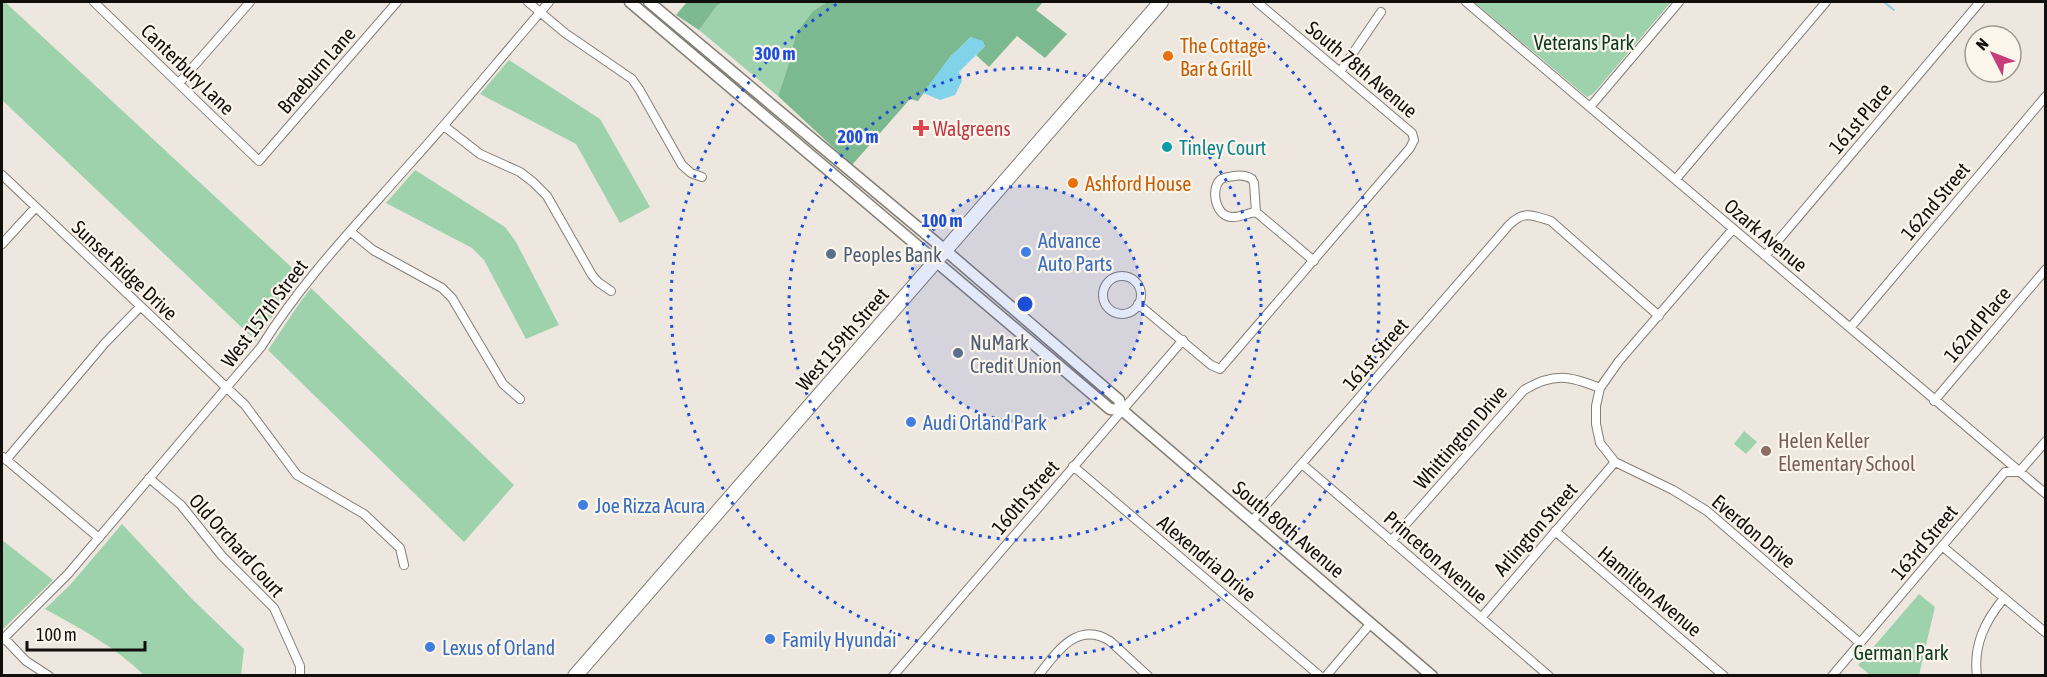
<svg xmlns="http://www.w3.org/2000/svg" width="2047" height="677" viewBox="0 0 2047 677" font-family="'Asap Condensed',sans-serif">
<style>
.green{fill:#9ed2ad}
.forest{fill:#7db990}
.water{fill:#80d3e9}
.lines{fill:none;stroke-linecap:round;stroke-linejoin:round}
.stream{stroke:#80d3e9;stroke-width:2}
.minor-casing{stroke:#837e76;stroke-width:10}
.tertiary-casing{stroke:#837e76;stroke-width:13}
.primary-casing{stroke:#837e76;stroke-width:16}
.minor{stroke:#fff;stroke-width:8}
.tertiary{stroke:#fff;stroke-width:10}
.primary{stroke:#fff;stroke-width:14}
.ring{fill:none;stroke:#1d4ed8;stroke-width:3;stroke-dasharray:3 6}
.food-dot{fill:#e8710a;stroke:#fbf5ec;stroke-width:2}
.health-dot{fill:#e0444e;stroke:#fbf5ec;stroke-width:2}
.culture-dot{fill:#0f9aa8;stroke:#fbf5ec;stroke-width:2}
.shop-dot{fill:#3f7fe0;stroke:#fbf5ec;stroke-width:2}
.service-dot{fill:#5c6f8a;stroke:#fbf5ec;stroke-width:2}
.education-dot{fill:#8d6e63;stroke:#fbf5ec;stroke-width:2}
.labels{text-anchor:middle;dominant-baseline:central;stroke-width:4.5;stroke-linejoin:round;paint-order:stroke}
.park-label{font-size:20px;fill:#0a3a1f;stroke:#fbf5ec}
.food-label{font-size:20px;fill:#c56008;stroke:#fbf5ec;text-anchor:start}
.street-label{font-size:20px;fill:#110f0c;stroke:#fbf5ec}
.health-label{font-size:20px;fill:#be3a42;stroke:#fbf5ec;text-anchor:start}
.culture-label{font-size:20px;fill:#0d838f;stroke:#fbf5ec;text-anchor:start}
.shop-label{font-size:20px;fill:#366cbe;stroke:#fbf5ec;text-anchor:start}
.service-label{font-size:20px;fill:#4e5e75;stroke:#fbf5ec;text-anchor:start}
.education-label{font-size:20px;fill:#785e54;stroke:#fbf5ec;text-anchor:start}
.centre{fill:#1d4ed8;stroke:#fbf5ec;stroke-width:3}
.ring-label{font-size:18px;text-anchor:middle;font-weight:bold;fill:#1d4ed8;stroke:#fbf5ec;stroke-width:4.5;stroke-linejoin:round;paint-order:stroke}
</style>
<rect width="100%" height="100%" fill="#eee7df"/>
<path class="green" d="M2,2H5L302,277L289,290L256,341L2,100Z
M722,2H827L813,11L796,33L789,63L778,96L699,30L716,7Z
M1474,2H1671L1593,94L1587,97Z
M509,60L600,119L650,207L620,223L576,144L480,94Z
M415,170L505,227L516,242L559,325L526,339L484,260L472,248L386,203Z
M311,288L514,485L464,542L268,350L301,301Z
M1744,431L1757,442L1746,454L1734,444Z
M122,524L192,599L244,649L241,675H144C115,647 80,628 45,609L70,585Z
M2,540L53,580L2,630Z
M1919,594L1935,607L1919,675H1870L1858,665Z"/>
<path class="forest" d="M687,2H722L716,7L699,30L676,15Z
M827,2H1043L1036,10L1067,34L1045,58L1017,36L989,67L976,55L985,46L971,37L950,57L918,101L910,99L852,165L778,96L789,63L796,33L813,11Z"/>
<path class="water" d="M971,37L983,41L985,46L959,72L962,81L955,95L940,100L923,93L950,57Z"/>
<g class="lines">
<path class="stream" d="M1884,2L1894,10"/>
<g class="minor-casing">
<path id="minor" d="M94,2L259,161L397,2
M528,2L565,33L632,79L639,89L682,165L691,173L702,177
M1466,2L2046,494
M1340,72L1381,12
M179,83L250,2
M1590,107L1679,2
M444,126L480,154L520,172L533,182L547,196L592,275L598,282L611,291
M2,175L245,405L297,475L364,514L400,548L404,565
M1676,179L1826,2
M1256,212C1249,213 1240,217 1233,217C1216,218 1210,190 1220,180C1224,177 1229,177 1234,176C1241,175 1246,175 1252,179L1254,183L1256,212L1314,261
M1733,229L1619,361L1600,388L1596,406V424L1600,443L1615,462L1673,490L1707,511L1860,643
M351,232L373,250L442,288L452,298L503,384L520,399
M2,244L35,208
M1765,256L1980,2
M1103 295a19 19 0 1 1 38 0a19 19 0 1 1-38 0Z
M1138,304L1211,365L1220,369L1410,148L1414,140L1412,133L1257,2
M1850,328L2046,96
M1934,401L2046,269
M3,457L99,538
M6,460L105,343L140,307
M1302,464L1549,676
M1073,466L1320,676
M149,478L181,505L222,556L274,608L300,666V676
M1252,521L1509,225C1524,210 1532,215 1551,221L1659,316
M1555,531L1724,676
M1391,541L1524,390C1554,372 1570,376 1600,388
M1942,546L2046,633
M1481,618L1615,462
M4,638L26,661L49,676
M2,640L68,574L261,347C302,281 356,225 407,167C456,113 502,56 549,2
M893,676L1183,340
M1038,676C1056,653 1077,620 1110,641L1148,676
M1326,676L1371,623
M1832,676L2005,472H2019L2046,441
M1977,676C1973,645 1985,621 2004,598"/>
</g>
<g class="tertiary-casing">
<path id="tertiary" d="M630,2L1110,409L1122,410
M649,2L945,250L1119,400L1122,410L1432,676"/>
</g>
<g class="primary-casing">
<path id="primary" d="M575,676L1161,2"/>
</g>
<use href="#minor" class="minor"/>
<use href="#tertiary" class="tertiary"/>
<use href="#primary" class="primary"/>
</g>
<circle cx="1025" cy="304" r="118" fill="#1d4ed8" fill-opacity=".12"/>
<g class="ring">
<circle cx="1025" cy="304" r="118"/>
<circle cx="1025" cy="304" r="236"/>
<path d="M1210 2A354 354 0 1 1 840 2"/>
</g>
<g class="food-dot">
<circle cx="1168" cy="56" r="6"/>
<circle cx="1073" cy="183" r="6"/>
</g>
<path class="health-dot" d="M918 119h6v6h6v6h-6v6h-6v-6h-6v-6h6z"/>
<circle class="culture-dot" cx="1167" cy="147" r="6"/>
<g class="shop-dot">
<circle cx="1026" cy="252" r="6"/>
<circle cx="911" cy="422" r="6"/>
<circle cx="583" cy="505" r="6"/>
<circle cx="770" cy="639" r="6"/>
<circle cx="430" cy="647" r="6"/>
</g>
<g class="service-dot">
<circle cx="831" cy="254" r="6"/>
<circle cx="958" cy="353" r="6"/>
</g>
<circle class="education-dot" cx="1766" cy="451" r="6"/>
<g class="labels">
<g class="park-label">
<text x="1584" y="42">Veterans Park</text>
<text x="1901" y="652">German Park</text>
</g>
<g class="food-label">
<text x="1180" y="45">The Cottage<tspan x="1180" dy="23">Bar &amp; Grill</tspan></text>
<text x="1085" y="183">Ashford House</text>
</g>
<g class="street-label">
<text transform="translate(188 69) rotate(44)">Canterbury Lane</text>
<text transform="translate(1362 69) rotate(40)">South 78th Avenue</text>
<text transform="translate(316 70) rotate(-49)">Braeburn Lane</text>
<text transform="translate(1860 118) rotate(-50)">161st Place</text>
<text transform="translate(1935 201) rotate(-50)">162nd Street</text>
<text transform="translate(1766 235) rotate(40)">Ozark Avenue</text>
<text transform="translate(125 270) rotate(43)">Sunset Ridge Drive</text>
<text transform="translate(264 313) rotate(-53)">West 157th Street</text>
<text transform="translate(1977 324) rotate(-50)">162nd Place</text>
<text transform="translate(842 339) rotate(-49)">West 159th Street</text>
<text transform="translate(1375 354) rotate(-49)">161st Street</text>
<text transform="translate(1460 437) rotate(-49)">Whittington Drive</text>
<text transform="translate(1025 497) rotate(-49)">160th Street</text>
<text transform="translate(1289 529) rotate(40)">South 80th Avenue</text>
<text transform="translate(1535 529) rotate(-49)">Arlington Street</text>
<text transform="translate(1754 531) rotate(40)">Everdon Drive</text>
<text transform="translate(1924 542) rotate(-50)">163rd Street</text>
<text transform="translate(237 545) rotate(48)">Old Orchard Court</text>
<text transform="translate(1436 557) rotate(41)">Princeton Avenue</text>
<text transform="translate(1207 558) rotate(40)">Alexendria Drive</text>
<text transform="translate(1650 591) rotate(40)">Hamilton Avenue</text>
</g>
<g class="health-label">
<text x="933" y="128">Walgreens</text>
</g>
<g class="culture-label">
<text x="1179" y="147">Tinley Court</text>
</g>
<g class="shop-label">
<text x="1038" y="240">Advance<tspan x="1038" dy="23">Auto Parts</tspan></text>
<text x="923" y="422">Audi Orland Park</text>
<text x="595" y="505">Joe Rizza Acura</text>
<text x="782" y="639">Family Hyundai</text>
<text x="442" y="647">Lexus of Orland</text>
</g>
<g class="service-label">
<text x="843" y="254">Peoples Bank</text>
<text x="970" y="342">NuMark<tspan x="970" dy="23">Credit Union</tspan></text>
</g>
<g class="education-label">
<text x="1778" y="440">Helen Keller<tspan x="1778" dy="23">Elementary School</tspan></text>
</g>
</g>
<circle cx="1025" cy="304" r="9" class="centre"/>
<g class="ring-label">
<text x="775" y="60">300 m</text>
<text x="858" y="143">200 m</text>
<text x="942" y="227">100 m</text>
</g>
<rect width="2047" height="677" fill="none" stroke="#110f0c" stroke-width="6"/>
<g transform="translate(1993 54) rotate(312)"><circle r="28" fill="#fbf5ec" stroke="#9d9992" stroke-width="1.5"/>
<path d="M0-4.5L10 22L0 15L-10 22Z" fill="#c53d7b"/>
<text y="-9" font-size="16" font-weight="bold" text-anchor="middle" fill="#110f0c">N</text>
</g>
<path d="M27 641v9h118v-9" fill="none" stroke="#110f0c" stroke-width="3"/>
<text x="36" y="641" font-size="18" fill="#110f0c" stroke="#fbf5ec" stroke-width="4.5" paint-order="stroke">100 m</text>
</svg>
